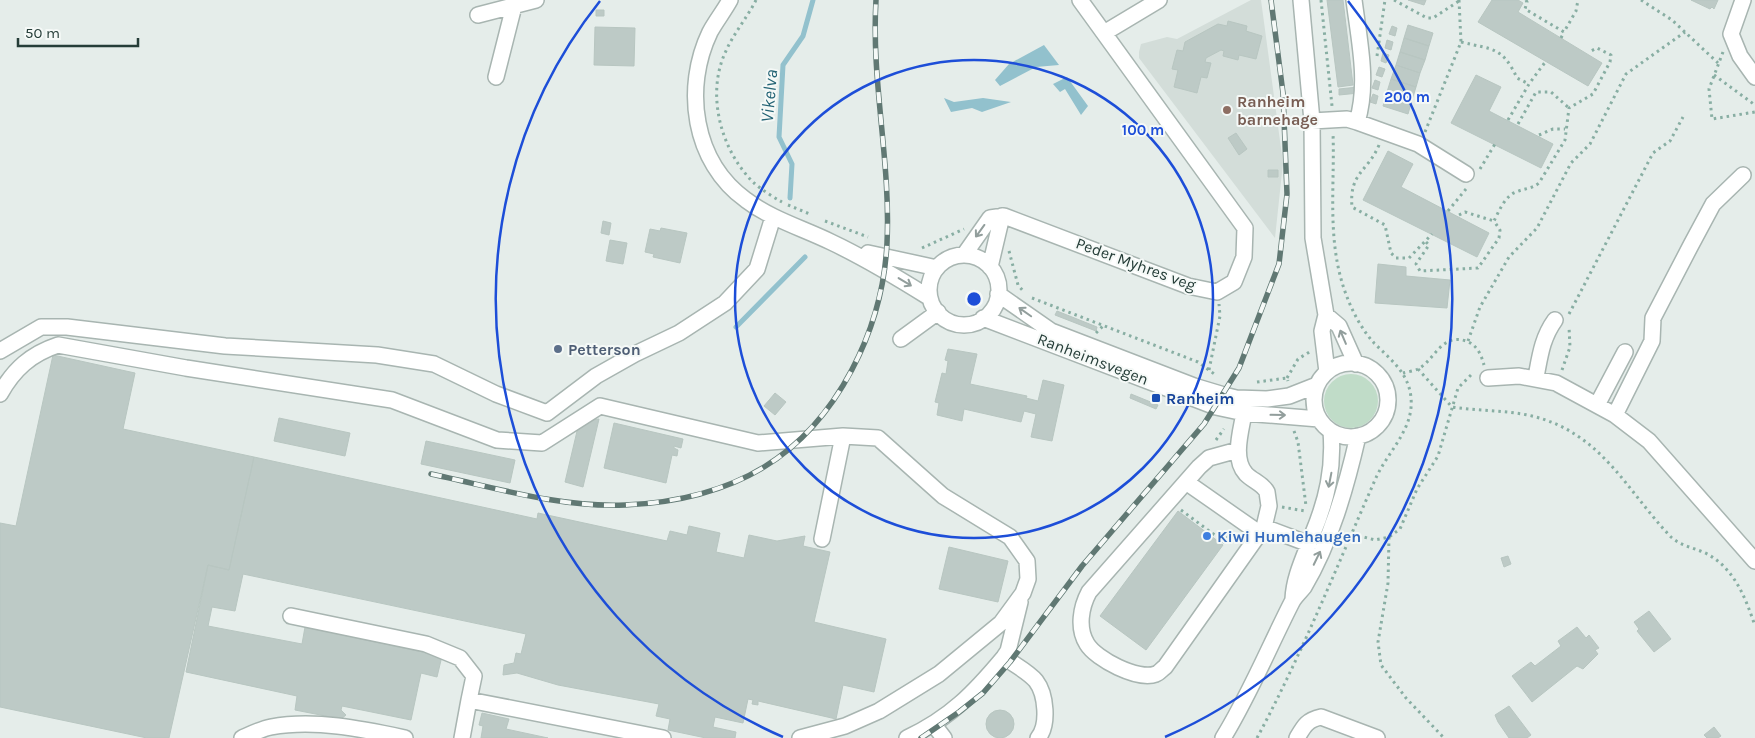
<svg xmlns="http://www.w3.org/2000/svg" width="1755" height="738" viewBox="0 0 1755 738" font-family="Karla,sans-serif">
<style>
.built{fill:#d3ddd9}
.green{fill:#c0dcc8}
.water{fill:#92c1cd}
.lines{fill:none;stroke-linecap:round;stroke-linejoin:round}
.stream{stroke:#92c1cd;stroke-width:5}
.building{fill:#bdcac6;stroke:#b8c6c1}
.minor-casing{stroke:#a8b5b1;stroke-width:18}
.path{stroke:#88aea3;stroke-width:3;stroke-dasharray:2.5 4;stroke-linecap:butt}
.minor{stroke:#fff;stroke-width:15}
.rail-casing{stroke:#607873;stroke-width:5.5}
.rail{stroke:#f5f9f7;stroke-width:4;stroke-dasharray:11;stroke-linecap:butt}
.oneway{stroke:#929e9c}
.ring{fill:none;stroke:#1d4ed8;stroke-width:2.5}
.education-dot{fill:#8d6e63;stroke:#f5f9f7;stroke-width:2}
.service-dot{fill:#5c6f8a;stroke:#f5f9f7;stroke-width:2}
.transit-dot{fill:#1a4fb4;stroke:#f5f9f7;stroke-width:2}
.shop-dot{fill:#3f7fe0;stroke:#f5f9f7;stroke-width:2}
.labels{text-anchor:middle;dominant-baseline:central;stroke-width:4;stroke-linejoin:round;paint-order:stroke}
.education-label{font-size:16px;font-weight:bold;fill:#785e54;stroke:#f5f9f7;text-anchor:start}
.street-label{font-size:16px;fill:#253d38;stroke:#f5f9f7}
.service-label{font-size:16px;font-weight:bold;fill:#4e5e75;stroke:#f5f9f7;text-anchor:start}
.transit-label{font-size:16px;font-weight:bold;fill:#164399;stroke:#f5f9f7;text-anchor:start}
.shop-label{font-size:16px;font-weight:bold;fill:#366cbe;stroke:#f5f9f7;text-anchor:start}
.water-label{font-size:18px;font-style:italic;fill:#246475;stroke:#f5f9f7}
.centre{fill:#1d4ed8;stroke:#f5f9f7;stroke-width:2.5}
.ring-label{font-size:15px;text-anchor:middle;font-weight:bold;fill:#1d4ed8;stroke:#f5f9f7;stroke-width:4;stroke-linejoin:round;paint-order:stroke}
</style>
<rect width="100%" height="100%" fill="#e5edea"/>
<path class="built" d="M1251,0H1261L1283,163L1275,238L1139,58V52L1141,44L1167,37L1177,39Z"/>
<path class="green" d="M1324 401a27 27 0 1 1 54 0a27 27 0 1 1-54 0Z"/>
<path class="water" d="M1044,45L1059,65L1036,67L1000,86L995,80L1009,64Z
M1067,77L1088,106L1081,115L1065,89L1060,92L1053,84Z
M944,98L954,102L983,98L1011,102L982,112L972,108L951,112Z"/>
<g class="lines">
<path class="stream" d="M790,198L792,164L779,137L783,65L803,36L813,0
M736,327L805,257"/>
</g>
<path class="building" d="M1327,0H1343L1353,85L1338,87Z
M1408,0H1426L1424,5Z
M1492,0H1518L1523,3L1518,12L1602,63L1588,86L1478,22Z
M1691,0H1718L1714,9L1712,7L1710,9Z
M596,10H604V16H596Z
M1228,21L1247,26L1246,31L1262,36L1256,59L1239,55L1238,60L1223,56L1224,51L1221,50L1206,58L1205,62L1211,63L1207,78L1201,77L1197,93L1174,87L1178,70L1172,69L1177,50L1183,51L1185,42L1218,24L1227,26Z
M1408,25L1433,33L1429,46L1404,38Z
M1392,26L1397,28L1395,36L1389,34Z
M595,27L635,28L634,66L594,65Z
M1404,38L1429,46L1425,60L1400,52Z
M1387,40L1393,42L1391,50L1385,48Z
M1400,52L1425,60L1420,73L1396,65Z
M1383,53L1389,55L1386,63L1381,61Z
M1396,65L1420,73L1416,87L1391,79Z
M1379,67L1385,69L1382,77L1376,75Z
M1476,75L1501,87L1489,111L1553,144L1541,168L1451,123Z
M1391,79L1416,87L1412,100L1387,92Z
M1375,80L1380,82L1378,90L1372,88Z
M1358,87L1359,93L1339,95V89Z
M1387,92L1412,100L1408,114L1383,106Z
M1373,94L1378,96L1376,104L1370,102Z
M1236,133L1247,149L1239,155L1228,138Z
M1388,151L1413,164L1401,187L1489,233L1477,257L1363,200Z
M1268,170H1278V177H1268Z
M603,221L611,223L609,235L601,233Z
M661,228L687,233L680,263L653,257L654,254L645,252L650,229L660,231Z
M610,240L627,243L623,264L606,261Z
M1378,264L1406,267V276L1450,280L1447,308L1375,303Z
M1057,311L1097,327L1096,331L1055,315Z
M948,349L977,354L970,384L1027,396L1026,398L1038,401L1043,380L1064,385L1052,441L1031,437L1036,414L1024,411L1021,422L964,409L962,421L937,415L939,403L935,402L942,373L946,374L948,361L945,360Z
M53,355L135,373L123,429L254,457L229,570L208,565L169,738H147L0,707V523L16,526Z
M775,393L786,402L775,415L764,406Z
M1131,394L1158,405L1156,409L1130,398Z
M279,418L350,433L345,456L274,441Z
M599,419L583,487L565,482L578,427L582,421Z
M614,423L683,439L681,448L674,446V448L678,450L677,456L672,455L666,483L604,468Z
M426,441L515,460L510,483L421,464Z
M254,457L537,519L538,513L667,541L670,531L687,535L689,526L720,533L716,552L744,558L749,535L777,541L805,536L803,546L830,552L814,622L886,639L874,692L843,685L836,719L758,701V705L752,704L753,700L748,699L743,723L715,717L713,727L736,732L735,738H706L668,730L670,719L656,716L659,704L558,685L517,673L503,675L504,665L514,663L516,653L521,654L526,634L243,574L235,611L212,607L208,626L302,644L305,627L442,656L437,677L421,673L411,720L342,706L341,710L346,715L341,719L295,710L297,696L186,672L208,565L229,570Z
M1178,511L1223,545L1146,650L1100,616Z
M949,547L1008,561L998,602L939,589Z
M1508,556L1511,564L1504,567L1501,558Z
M1649,611L1671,639L1654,652L1637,631L1639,629L1634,622Z
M1577,627L1586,638L1589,635L1599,648L1595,650L1598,654L1583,669L1577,666L1532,702L1512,676L1531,662L1535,666L1561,646L1558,641Z
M1509,706L1531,735L1527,738H1509L1498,722L1495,715Z
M986 724a14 14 0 1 1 28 0a14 14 0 1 1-28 0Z
M482,713L509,719L506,729L548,738H481L483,726L479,725Z
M1714,727L1721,736L1718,738H1707L1704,735Z"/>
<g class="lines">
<g class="minor-casing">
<path id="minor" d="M730,0C724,11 716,21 710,32C683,88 693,162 746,200C771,219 802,228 831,242C865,258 898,278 930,298
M1301,0L1312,121L1313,238L1326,315L1322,331L1327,372
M1354,0C1359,40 1369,83 1357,122
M1743,0L1731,34L1740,56L1755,77
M478,15L536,0
M1104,33L1159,0
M496,77L514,6
M1312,121L1347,119L1357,122L1418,144L1466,174
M868,253L937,268
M964,255L990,218L1004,216L1188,286L1217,292L1234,282L1244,257L1245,228L1080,0
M929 290a35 35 0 1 1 70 0a35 35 0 1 1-70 0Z
M990,267L1002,216
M998,294L1051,331L1194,386L1224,395L1236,398L1267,399L1289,396L1317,385
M1326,315L1339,326L1356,364
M983,318L1216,407L1244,413L1319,419
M901,339L938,312
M0,351L41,327H67L225,346L377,355L434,364L496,394L547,413L596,376L635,354L679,333L725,303L757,269L773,217
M1314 400a37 37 0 1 1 74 0a37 37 0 1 1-74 0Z
M1536,377C1540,356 1542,338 1555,320
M1488,378L1519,376L1556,383L1615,415L1649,441L1755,561
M0,394C14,369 31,354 58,345L186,368L392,400L497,440L542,443L600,406L758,443L843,436L878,438L943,496L1010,537L1027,561L1028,579L1023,593L1001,623L939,674L879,711L845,726L800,738
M1597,405L1625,352
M1615,415L1652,341L1653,318L1691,245L1713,204L1743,175
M1238,450L1209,458L1199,467L1089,592C1081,607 1077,628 1087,644C1096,659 1138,681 1156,674C1159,673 1162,669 1165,667L1264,527L1269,506L1267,492C1263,484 1253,481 1246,474C1232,459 1241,431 1244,413
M1186,482L1259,533
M1264,527L1309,544
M822,539L843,436
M1293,599C1294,576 1305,555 1313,533C1327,499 1334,468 1331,431
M291,616L426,644L460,658L474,676L469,700
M1004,657C1013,664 1029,672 1036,681C1046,694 1049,725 1038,738
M934,725L944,738
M242,738C251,734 261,729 271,727C315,719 362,729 405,738
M462,738L469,700L663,738
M907,738C950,718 974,693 1004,657L1008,651L1020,602
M1223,738C1250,694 1269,647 1292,602C1295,596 1300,592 1304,587C1331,541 1346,488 1358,436
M1297,738C1304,726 1307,720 1321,717L1377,738"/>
</g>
<path class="path" d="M756,0C747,18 733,34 725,53C706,95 721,151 754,183C762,190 773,197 782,202
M1321,0L1332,106
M1394,0L1427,18H1433L1459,1
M1526,0L1527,2L1525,9L1564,32L1576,11L1578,0
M1641,0L1672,20L1718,63
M1561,38L1564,32
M1461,42C1493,50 1502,46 1517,78L1529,84
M1723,52L1709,89L1712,119L1755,112
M1377,56L1385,0
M1714,75L1755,105
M1508,120L1529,84L1546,61
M1518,124L1536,92H1551L1569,108
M1425,132L1461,42L1459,0
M1539,135L1553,129H1565
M1379,145C1368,172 1349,172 1352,207L1385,225L1391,253L1396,258H1409L1432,234
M1480,169L1495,144
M788,205L812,215
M1448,211L1466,189
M1459,215L1465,212L1494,221
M825,221L868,237
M1426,242L1429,245L1416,264L1420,271L1478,268L1499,238L1500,230L1494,221C1499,211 1505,196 1516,192C1525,188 1532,189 1539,183L1565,140L1569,108L1593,94L1610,62L1611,55L1597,48L1591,51
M922,248L964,229
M1009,251L1018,285L1024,292
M1032,298L1198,362L1217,376
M1569,314L1653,153L1670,141L1683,117
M1096,333L1104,325
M1468,341L1480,307L1509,257L1537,228L1571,163L1590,144L1626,74L1685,32
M1418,369L1452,407C1479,411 1506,410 1532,416C1602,433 1626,490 1671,537C1682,547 1697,548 1709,555C1735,570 1746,599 1755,626
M1209,370L1220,316L1219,304
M1562,370L1570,347L1569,327
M1403,373C1407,372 1414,371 1418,369C1435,360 1441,333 1466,341C1477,345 1481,354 1484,365
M1287,378L1298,359L1311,351
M1257,382L1287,378L1288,381
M1294,431L1298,442L1306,506
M1216,440L1224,429
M1282,507L1305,511
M1181,510L1224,542L1232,532
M1352,534L1375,540L1389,537L1400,529L1417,489L1438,456L1458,388L1473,373
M1389,537L1388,583L1378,642L1381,665L1406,698L1444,738
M1257,738C1302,654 1337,566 1375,480C1387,452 1414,430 1411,398C1409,373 1390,359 1374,343C1363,331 1353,313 1347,297C1326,243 1335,189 1333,133"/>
<use href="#minor" class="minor"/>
<g class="rail-casing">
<path id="rail" d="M431,474C493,487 560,508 625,505C672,503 723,492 764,467C838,422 883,328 887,243C891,162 871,82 876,0
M921,738L959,712L983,693L1010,662L1082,566L1204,424L1239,368L1279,264L1287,194L1283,93L1271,0"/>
</g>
<use href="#rail" class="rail"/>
</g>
<defs><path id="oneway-shaft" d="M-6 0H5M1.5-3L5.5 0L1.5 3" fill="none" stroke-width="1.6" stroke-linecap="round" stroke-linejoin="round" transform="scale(1.25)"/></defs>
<g class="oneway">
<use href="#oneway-shaft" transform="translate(980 231) rotate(126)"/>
<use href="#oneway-shaft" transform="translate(905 282) rotate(31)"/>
<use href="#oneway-shaft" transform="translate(1025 312) rotate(-145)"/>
<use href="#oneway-shaft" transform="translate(1343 337) rotate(-113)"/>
<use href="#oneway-shaft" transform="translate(1278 415) rotate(1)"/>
<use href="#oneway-shaft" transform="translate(1330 480) rotate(101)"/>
<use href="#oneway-shaft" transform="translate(1317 558) rotate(-64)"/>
</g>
<g class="ring">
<circle cx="974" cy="299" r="239"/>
<path d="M783 737A478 478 0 0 1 600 1M1348 1A478 478 0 0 1 1165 737"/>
</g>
<circle class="education-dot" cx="1227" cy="110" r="5"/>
<circle class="service-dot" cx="558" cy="349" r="5"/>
<rect class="transit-dot" x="1151" y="393" width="10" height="10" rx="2.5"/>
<circle class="shop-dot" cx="1207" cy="536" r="5"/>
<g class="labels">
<g class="education-label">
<text x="1237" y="101">Ranheim<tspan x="1237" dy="18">barnehage</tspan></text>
</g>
<g class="street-label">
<text transform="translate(1136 264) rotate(20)">Peder Myhres veg</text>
<text transform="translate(1093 359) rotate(21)">Ranheimsvegen</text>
</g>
<g class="service-label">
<text x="568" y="349">Petterson</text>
</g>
<g class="transit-label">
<text x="1166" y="398">Ranheim</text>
</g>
<g class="shop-label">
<text x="1217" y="536">Kiwi Humlehaugen</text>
</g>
<g class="water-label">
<text transform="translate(769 96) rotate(-85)">Vikelva</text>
</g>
</g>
<circle cx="974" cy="299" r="8" class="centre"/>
<g class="ring-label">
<text x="1407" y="102">200 m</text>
<text x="1143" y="135">100 m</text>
</g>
<path d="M18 38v8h120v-8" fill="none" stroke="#253d38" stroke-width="2.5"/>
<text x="25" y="38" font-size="15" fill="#253d38" stroke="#f5f9f7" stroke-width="4" paint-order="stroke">50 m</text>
</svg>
